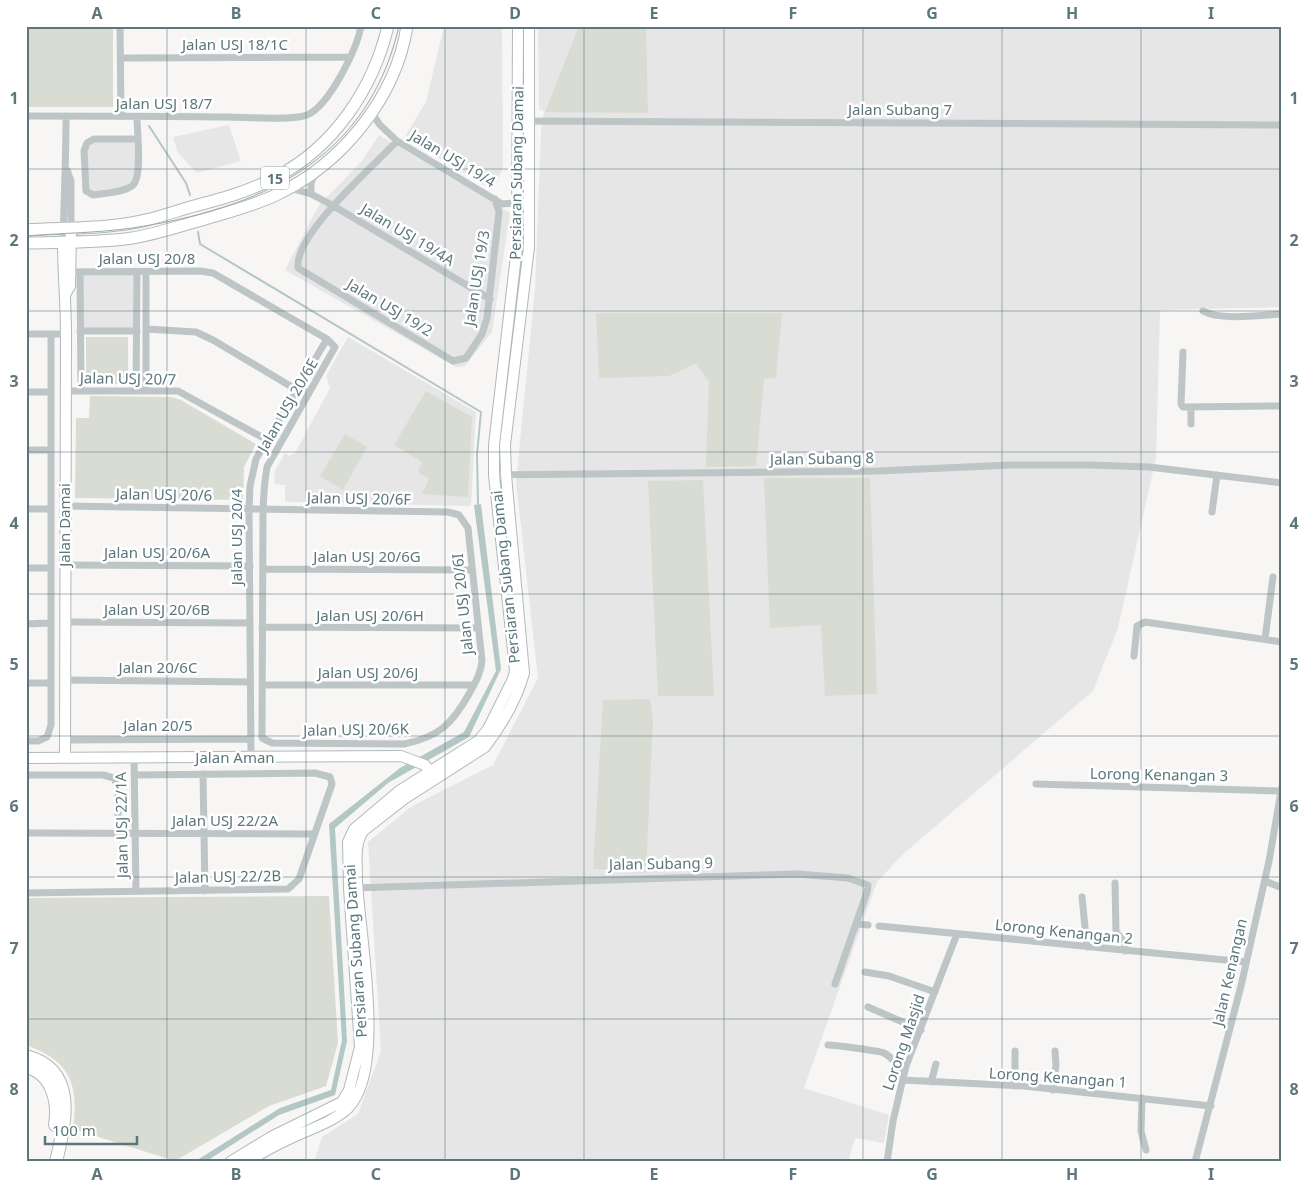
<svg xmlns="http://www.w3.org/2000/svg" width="1308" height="1188" viewBox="0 0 1308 1188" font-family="'Noto Sans',sans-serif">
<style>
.built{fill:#e5e6e5}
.green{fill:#d9dcd2}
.water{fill:#b3c7c6}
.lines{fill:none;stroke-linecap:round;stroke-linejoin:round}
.stream{stroke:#b3c7c6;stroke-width:2}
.secondary-casing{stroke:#afbabb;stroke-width:12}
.primary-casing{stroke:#b0b9bb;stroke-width:13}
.highway-casing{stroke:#b2b9bb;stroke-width:14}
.street{stroke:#bdc5c6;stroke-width:7}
.secondary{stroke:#fff;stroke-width:10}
.primary{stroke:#fff;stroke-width:11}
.highway{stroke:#fff;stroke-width:12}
.tram{stroke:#9ca9ab;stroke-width:1}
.grid{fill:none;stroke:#5c777b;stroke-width:1;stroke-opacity:0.55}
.labels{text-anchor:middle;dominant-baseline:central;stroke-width:5;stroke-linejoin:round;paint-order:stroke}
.shield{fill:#fff;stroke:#8da0a3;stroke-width:1}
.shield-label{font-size:14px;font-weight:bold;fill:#5c777b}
.street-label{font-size:15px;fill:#5c777b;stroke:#fff}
.neatline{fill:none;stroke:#5c777b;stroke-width:2}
.grid-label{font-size:16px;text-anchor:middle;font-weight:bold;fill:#5c777b}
</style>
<rect width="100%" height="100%" fill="#f7f6f4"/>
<path class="built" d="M444,26H502L503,168L496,183L488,187L404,138L426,102Z
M538,26H1282V307L1160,310L1156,458L1118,628L1093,691L902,855L877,882L804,1088L889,1115L884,1143L855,1138L848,1162H314L322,1137L358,1114L381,1051L368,842L412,806L493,765L538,678L516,483L535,289L541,131L544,111L539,109Z
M229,125L241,161L197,173L178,153L173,137Z
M379,135L510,213L492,332L465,366L456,367L285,270L319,205L362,161Z
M93,142H135V176L129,186L94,193L88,190L86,151Z
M80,272H137V331H80Z
M348,337L476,412L471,506L285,502V485L274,484L275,471L285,453L289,456L295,453L330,388L326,376Z"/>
<path class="green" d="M26,26H113V107H26Z
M579,26H646L648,113L545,112Z
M596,313H782L776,378L764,379L756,466L706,467L709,382L696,363L669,376L599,378Z
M86,337H128V384H86Z
M426,391L472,417L468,497L422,494L429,479L418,472L422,462L394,445Z
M90,396L171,397L181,400L256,444L244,467L243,500L75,498L76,418H89Z
M345,434L367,447L343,490L320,476Z
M764,478H870L877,694L825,696L821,625L770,628Z
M703,480L714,696H658L648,481Z
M650,699L653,720L646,873L593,869L603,700Z
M329,896L338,1043L326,1086L269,1106L175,1161L73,1129C79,1085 71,1061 26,1045V898Z"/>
<path class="water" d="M481,504L501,669L469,737L388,783L335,828L347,1041L335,1095L279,1115L205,1162H194L280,1108L331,1090L342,1040L329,824L400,768L464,732L496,671L474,505Z"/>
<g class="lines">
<path class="stream" d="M149,126L186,183L190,195
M198,232L200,244L481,412L477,454L478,504"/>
<g class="secondary-casing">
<path id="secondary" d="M63,242C63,273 66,303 66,334L65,758
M66,293L70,286L71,228
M26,758L401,756L425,765L433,776
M230,1162L271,1137L342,1102L349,1090L360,1047L349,888L348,842L354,829L399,791L478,741L488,729L512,681L515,672L514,659L494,475V445L517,247L518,26
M247,1162C261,1153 276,1145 291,1138C310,1129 333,1122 348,1108C387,1070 359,933 357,880C357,863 354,846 363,831L404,799L485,747C501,726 517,699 524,673L506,475L505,445L529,247V26"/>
</g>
<g class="primary-casing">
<path id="primary" d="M26,230C56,228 87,229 117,225C141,223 164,215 187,208C217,200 249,192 276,177C334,147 373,89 388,26
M26,243C61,242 98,243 132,238C156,234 179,226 202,220C227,212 254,206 278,194C342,163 396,98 407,26"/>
</g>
<g class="highway-casing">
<path id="highway" d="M26,1056C79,1070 65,1123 56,1162
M26,1067C52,1073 59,1102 55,1125"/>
</g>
<path class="street" d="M120,26L121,116
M121,58L350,57
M374,109L375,118L380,125L397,141L502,204L514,203L516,197
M26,116C93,116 160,116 227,117C246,117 291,121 307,115C329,106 357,49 361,26
M137,117C137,131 143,179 132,186C122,193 104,193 93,195L86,191L84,151L87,143L94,139H137
M518,121L1282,125
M397,141C374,166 294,234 298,268L453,361L466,358L482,334L487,318L499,212L495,199
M67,170L71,181V228
M290,188L311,194L332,205L490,299
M311,194V183L315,173
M63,242C64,200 66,159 66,116
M80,272L81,391
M146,272V390
M1203,311C1221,321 1261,315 1282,314
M146,329L196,332L213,340L297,390
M80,331H137
M26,334H66
M1183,352L1181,404L1183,407L1282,406
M136,390L137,272
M65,391H178L267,440
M26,392H51
M1191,424V408
M26,450H51
M494,475L878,471L1010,465H1090L1149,467L1282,483
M64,506L448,512L459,515L468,528L482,661C481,673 475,683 469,694C452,724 439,737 404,744L272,743L262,738V730L263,520C263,502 264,485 267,467L335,347L327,339L213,273L200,271L70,272
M26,509H50
M1212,512L1217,475
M65,565L250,566
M26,568H50
M263,569L472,570
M65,622L250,623
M26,624L50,623
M262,627L478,628
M1265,639L1273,577
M1134,656L1137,626L1145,622L1282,642
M65,680L250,682
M26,683H51
M262,685H474
M65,740L251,739
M26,741H38L47,737L51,725V334
M251,756L249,510L250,486L256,459L327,339
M134,757L136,891
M203,774L205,891
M26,775H103L114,778L118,788V834
M1036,784L1281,791
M26,833L314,834
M1265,881L1282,888
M1115,883L1116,932L1125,942V951
M354,888L797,874L848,878L868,885L867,892L835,984
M26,893L288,889L299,879L332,784L330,777L315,773L134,775
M1082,897L1087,947
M857,924L868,925
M879,926L1246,962
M865,972L889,976L935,992
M868,1007L921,1030
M828,1045C833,1045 881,1051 884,1053C892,1057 897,1066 905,1071
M902,1080L1024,1086L1211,1106
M931,1082L936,1064
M1015,1086V1051
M1053,1090L1056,1065L1055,1051
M1142,1098L1141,1131L1146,1150
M887,1162L893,1121L906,1066L957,934
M1195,1162L1241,986L1269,861L1282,786"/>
<use href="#secondary" class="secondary"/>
<use href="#primary" class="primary"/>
<use href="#highway" class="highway"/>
<path class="tram" d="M26,236C61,233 97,233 132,228C258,209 368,162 399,26"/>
</g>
<path class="grid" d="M167,26V1162M306,26V1162M445,26V1162M584,26V1162M724,26V1162M863,26V1162M1002,26V1162M1141,26V1162M26,169H1282M26,311H1282M26,452H1282M26,594H1282M26,736H1282M26,877H1282M26,1019H1282"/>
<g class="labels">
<rect class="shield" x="261" y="166.5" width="28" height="23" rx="4"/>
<g class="shield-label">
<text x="275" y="178">15</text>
</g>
<g class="street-label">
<text x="235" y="44">Jalan USJ 18/1C</text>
<text x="164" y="103">Jalan USJ 18/7</text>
<text x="900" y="109">Jalan Subang 7</text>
<text transform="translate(453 158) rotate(31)">Jalan USJ 19/4</text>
<text transform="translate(516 173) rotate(-89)">Persiaran Subang Damai</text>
<text transform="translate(408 234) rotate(31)">Jalan USJ 19/4A</text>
<text x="147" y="258">Jalan USJ 20/8</text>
<text transform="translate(476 278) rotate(-81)">Jalan USJ 19/3</text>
<text transform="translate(390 307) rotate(31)">Jalan USJ 19/2</text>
<text transform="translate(128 378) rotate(1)">Jalan USJ 20/7</text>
<text transform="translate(287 405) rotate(-60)">Jalan USJ 20/6E</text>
<text transform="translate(822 458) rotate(-1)">Jalan Subang 8</text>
<text transform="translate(164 494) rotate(1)">Jalan USJ 20/6</text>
<text transform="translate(359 498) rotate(1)">Jalan USJ 20/6F</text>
<text transform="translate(64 525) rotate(-90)">Jalan Damai</text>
<text transform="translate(236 537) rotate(-90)">Jalan USJ 20/4</text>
<text x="157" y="552">Jalan USJ 20/6A</text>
<text x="367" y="556">Jalan USJ 20/6G</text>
<text transform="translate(505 577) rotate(-96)">Persiaran Subang Damai</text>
<text transform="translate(462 604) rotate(-96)">Jalan USJ 20/6I</text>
<text x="157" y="609">Jalan USJ 20/6B</text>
<text x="370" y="615">Jalan USJ 20/6H</text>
<text x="158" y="667">Jalan 20/6C</text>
<text x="368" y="672">Jalan USJ 20/6J</text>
<text x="158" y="725">Jalan 20/5</text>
<text transform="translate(356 729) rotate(-1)">Jalan USJ 20/6K</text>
<text x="235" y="757">Jalan Aman</text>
<text transform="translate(1159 774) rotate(1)">Lorong Kenangan 3</text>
<text x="225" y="820">Jalan USJ 22/2A</text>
<text transform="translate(121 825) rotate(-91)">Jalan USJ 22/1A</text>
<text transform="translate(661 863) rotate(-1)">Jalan Subang 9</text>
<text transform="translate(228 876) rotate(-1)">Jalan USJ 22/2B</text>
<text transform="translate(1064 931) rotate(6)">Lorong Kenangan 2</text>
<text transform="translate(355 951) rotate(-94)">Persiaran Subang Damai</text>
<text transform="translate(1229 972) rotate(-77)">Jalan Kenangan</text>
<text transform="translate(903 1042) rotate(-71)">Lorong Masjid</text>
<text transform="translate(1058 1077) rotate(4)">Lorong Kenangan 1</text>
</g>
</g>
<rect width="1308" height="1188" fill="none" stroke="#ffffff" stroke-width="55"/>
<path d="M45 1136v8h92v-8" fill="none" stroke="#5c777b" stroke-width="2.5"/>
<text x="52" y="1136" font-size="15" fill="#5c777b" stroke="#ffffff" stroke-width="4" paint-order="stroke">100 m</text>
<rect x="28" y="28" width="1252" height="1132" class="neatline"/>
<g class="grid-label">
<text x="97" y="19">A</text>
<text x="236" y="19">B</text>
<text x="376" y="19">C</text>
<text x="515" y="19">D</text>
<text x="654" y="19">E</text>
<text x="793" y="19">F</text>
<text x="932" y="19">G</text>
<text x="1072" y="19">H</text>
<text x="1211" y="19">I</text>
<text x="14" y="104">1</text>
<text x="1294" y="104">1</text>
<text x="14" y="246">2</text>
<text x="1294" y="246">2</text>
<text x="14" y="387">3</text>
<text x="1294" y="387">3</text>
<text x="14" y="529">4</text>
<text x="1294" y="529">4</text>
<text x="14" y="670">5</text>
<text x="1294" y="670">5</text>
<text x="14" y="812">6</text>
<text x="1294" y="812">6</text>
<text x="14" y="954">7</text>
<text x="1294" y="954">7</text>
<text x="14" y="1095">8</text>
<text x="1294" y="1095">8</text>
<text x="97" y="1180">A</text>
<text x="236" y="1180">B</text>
<text x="376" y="1180">C</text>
<text x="515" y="1180">D</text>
<text x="654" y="1180">E</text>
<text x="793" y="1180">F</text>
<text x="932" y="1180">G</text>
<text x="1072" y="1180">H</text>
<text x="1211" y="1180">I</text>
</g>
</svg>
